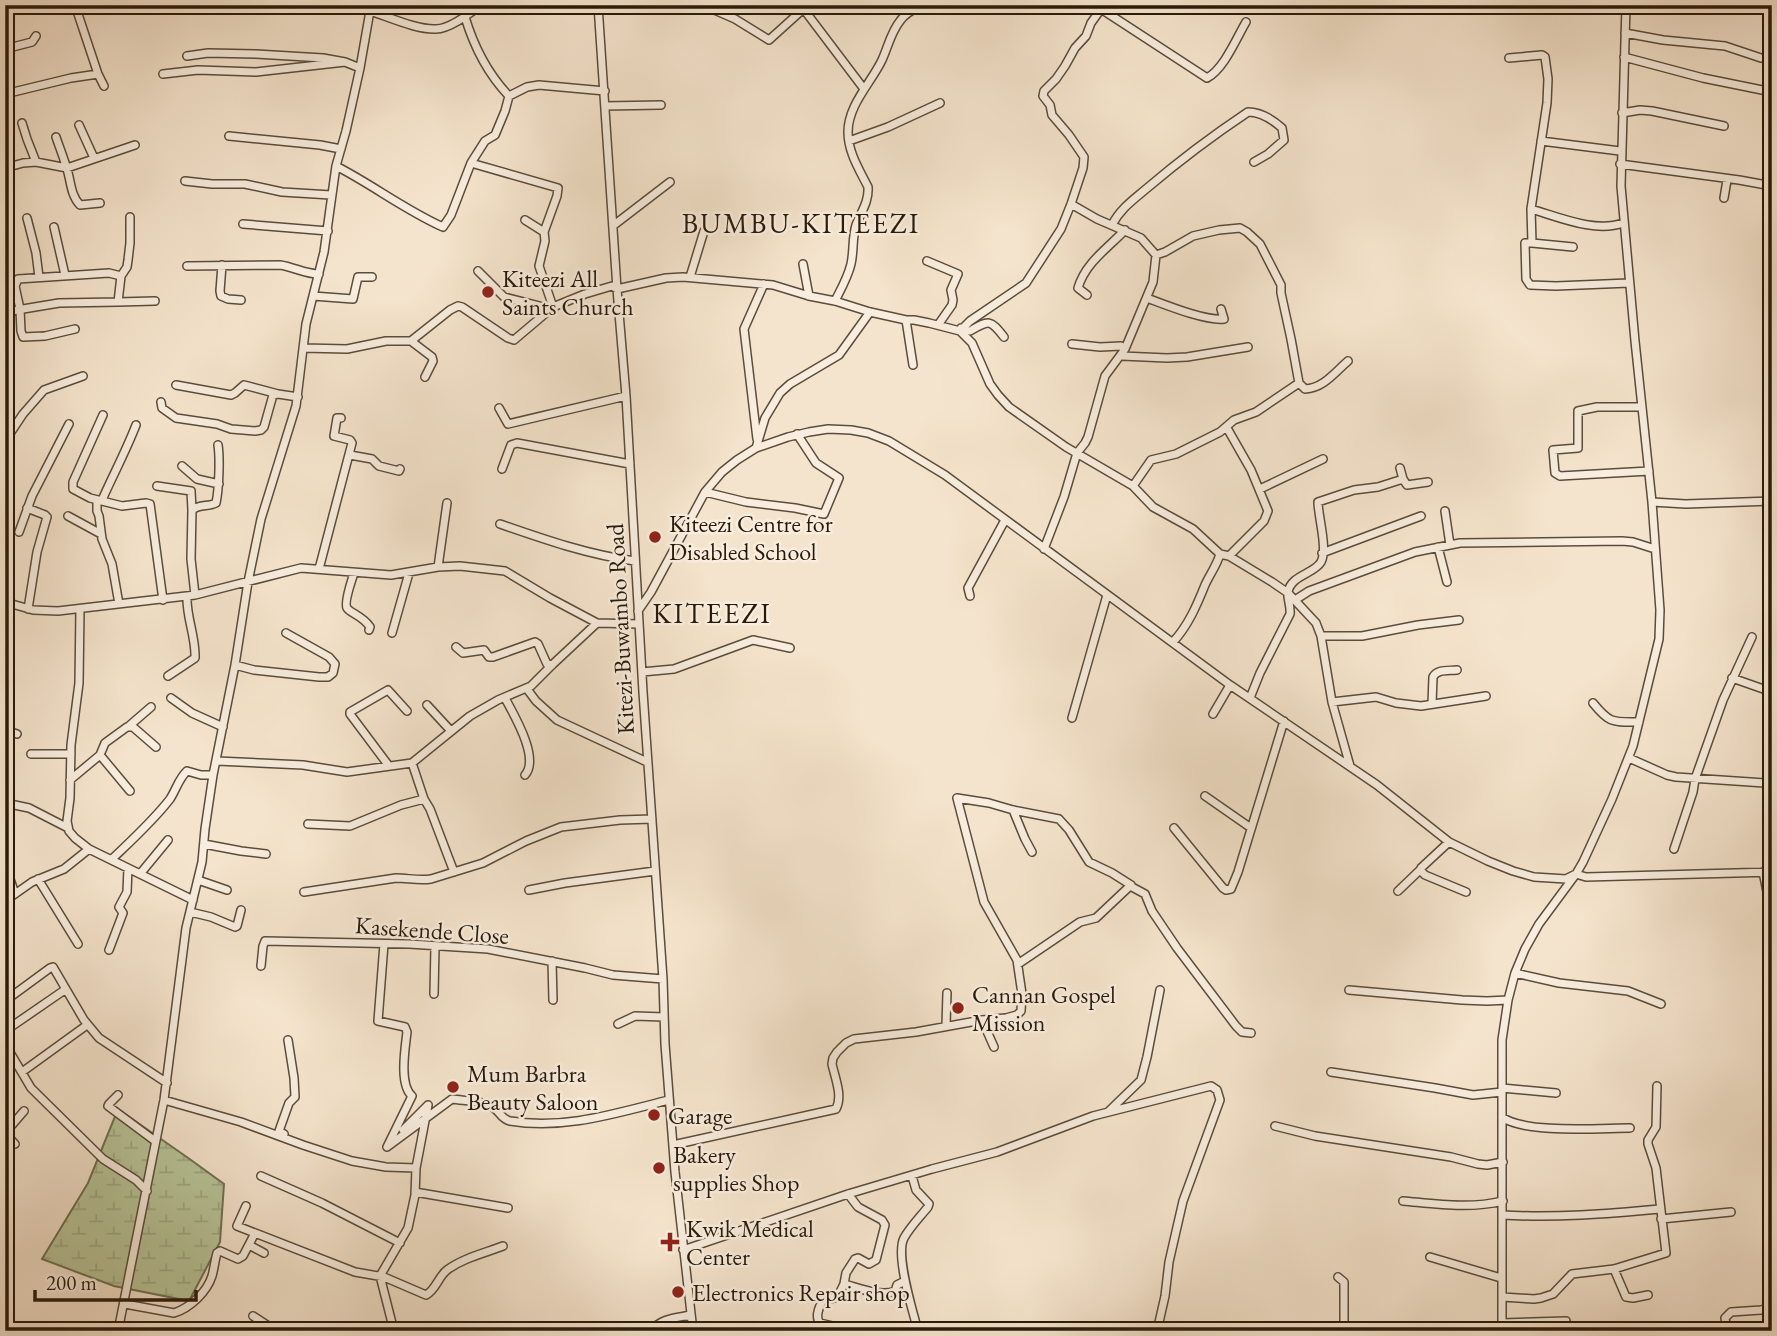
<svg xmlns="http://www.w3.org/2000/svg" width="1777" height="1336" viewBox="0 0 1777 1336" font-family="'EB Garamond',serif">
<style>
.wetland{fill:url(#wetland-marsh);stroke:#707052;stroke-width:2}
.lines{fill:none;stroke-linecap:round;stroke-linejoin:round}
.minor-casing{stroke:#5b4c3b;stroke-width:10}
.minor{stroke:#f8edde;stroke-width:7}
.poi-dot{fill:#8f2418;stroke:#f8edde;stroke-width:2.5}
.labels{text-anchor:middle;dominant-baseline:central;stroke-width:5;stroke-linejoin:round;paint-order:stroke}
.poi-label{font-size:24px;fill:#281a0a;stroke:#f8edde;text-anchor:start}
.street-label{font-size:24px;fill:#281a0a;stroke:#f8edde}
.quarter-label{font-size:28px;letter-spacing:2px;fill:#281a0a;stroke:#f8edde}
</style>
<defs>
<pattern id="wetland-marsh" width="20" height="14" patternUnits="userSpaceOnUse" patternTransform="scale(1.75)"><rect width="20" height="14" fill="#b8c59a"/><path d="M1 5h8M5 5V1M11 12h8M15 12V8" fill="none" stroke="#9ea983"/></pattern>
</defs>
<rect width="100%" height="100%" fill="#f5e4cd"/>
<filter id="stains"><feTurbulence type="fractalNoise" baseFrequency=".00286" numOctaves="4"/><feColorMatrix values="0 0 0 0 .2 0 0 0 0 .09 0 0 0 0 .02 0 0 0 .5 -.17"/></filter>
<radialGradient id="worn" r=".72"><stop offset=".6" stop-color="#630" stop-opacity="0"/><stop offset="1" stop-color="#630" stop-opacity=".3"/></radialGradient>
<path class="wetland" d="M118,1109L191,1160L224,1184L220,1242L189,1301L114,1286L42,1259L88,1183Z"/>
<g class="lines">
<g class="minor-casing">
<path id="minor" d="M75,5L98,74
M598,5L617,289L626,396L643,692L663,979L665,1044L675,1172L693,1331
M703,5L735,19L769,40L800,12L805,11L864,89
M1095,5L1207,78C1224,69 1236,39 1246,22
M370,11C389,17 417,30 436,29C450,29 470,13 481,5
M1625,33L1663,40L1725,46L1761,58
M5,49L32,42L36,36
M187,56L208,53L256,54L323,58L345,62L360,68
M1624,57L1703,78L1772,92
M1509,58L1542,55L1545,57L1548,79L1547,103L1531,209C1559,217 1595,233 1623,223
M163,74L198,70L256,72L345,62
M5,94L71,78L98,74L104,86
M509,96L527,87L539,85L605,91
M605,106L661,105
M1622,113L1640,110L1652,111L1724,126
M22,123L27,139L36,162
M79,125L94,158
M229,136L320,145L341,149
M56,137C59,146 63,156 66,166C71,179 70,195 80,205L100,203
M849,141L888,127L940,103
M1541,141L1620,151
M471,163L558,188L557,196L544,232
M1620,164L1739,180L1772,186
M336,166C373,185 405,210 443,227L451,215L471,163L485,141L495,135L505,111L509,96C487,73 474,47 465,17
M5,168L23,163L36,162L67,168L135,145
M185,181L212,184H245L282,192L331,195
M1724,198L1727,180
M1071,204L1097,219L1141,238L1156,255L1165,252L1193,236L1219,230L1240,228L1247,232L1260,244L1281,285V293L1291,339L1299,383L1256,412L1234,420L1220,432L1176,454L1151,460L1133,486
M1531,209L1532,243L1573,247
M27,218L36,253L39,277
M525,220L544,232L545,241L539,266L553,307
M243,224L328,231
M614,225L670,182
M1112,225C1120,209 1133,200 1146,189C1179,161 1212,136 1248,112C1260,112 1273,120 1282,128L1284,140L1268,154L1254,162
M54,227L65,275
M1532,243H1525L1526,279L1530,285L1556,286L1629,283
M927,261L958,274L951,290L953,300L952,305L938,325
M803,264L809,296
M222,265L220,291L221,296L228,299L241,300
M187,266L280,265C294,267 305,274 319,274
M478,271L504,297L551,309
M690,277L704,231
M1087,295L1078,288C1085,263 1108,248 1125,230
M313,296L353,299L358,277H372
M1147,298C1166,305 1205,321 1224,319L1221,309
M835,301C841,289 848,277 851,264C854,251 852,238 856,225C861,212 869,202 868,187C859,169 848,152 848,132C848,105 871,83 882,60C888,47 891,32 900,21C905,13 914,9 922,5
M118,302L155,301
M5,312L59,303L118,302L121,276L127,267L128,260L130,243V217
M906,320L913,365
M961,328L970,331C989,320 990,319 1004,337
M75,329L45,336L23,337L21,331L20,309L15,286L18,279L109,273L121,276
M960,331L970,321L1026,283L1061,229L1071,204L1083,168L1084,157L1069,135L1052,115L1050,105L1043,96L1044,91L1056,79L1065,66L1075,48L1086,36L1091,23L1101,9
M411,341L432,357L433,361L425,377
M303,348L347,349L386,341H411L450,310L458,306L462,307L508,338L514,340L553,307L585,294L612,286L617,289L666,278L683,277L773,285L809,296L835,301L870,312L906,320H914L929,323L960,331L972,343L990,384L998,395L1009,407L1066,447L1133,486L1153,507L1193,529L1220,554L1229,556L1272,582L1288,593L1316,623L1321,636L1332,702L1350,766
M1125,349L1153,282L1156,255
M1122,356L1167,358L1187,357L1248,347
M1299,383L1305,389C1324,388 1335,372 1348,361
M176,385L231,395L235,393L244,385L278,394
M161,402L162,408L176,418L217,424L231,429L255,431L261,430L264,427L273,395L278,394L298,397
M1641,407H1597L1578,411V448L1553,450L1555,473L1560,476L1649,471
M499,408L508,424L626,396
M103,415L73,482V489L90,498L122,506L146,503L150,504L163,600
M1227,428L1251,470L1268,511L1264,521L1229,556
M757,439L744,329L764,284
M5,441L23,414L44,390L83,376
M756,448L765,418L780,393L790,384L839,355L870,312
M350,455L372,459L379,466L399,471L400,469
M182,466L197,479L219,484
M1400,468L1403,479L1407,485L1428,482
M502,469L511,445L517,443L630,464
M157,486L191,491L192,510
M1260,489L1323,459
M705,492L746,502L795,508L824,514L839,478L816,463L797,434
M97,500V511L99,516L102,539L112,564L119,604
M102,500C113,475 126,451 136,425
M1652,502L1686,504L1772,501
M27,508L45,515L47,517L37,552L28,609
M1445,511L1450,545
M68,516L101,534
M500,524C543,539 589,555 635,561
M19,532L32,496L69,424
M1438,547L1447,582
M1044,549L1064,497L1077,453L1085,443L1088,437L1105,376L1125,349L1121,346L1100,347L1072,344
M1322,553L1421,516
M438,567L447,503
M319,569L352,443L350,440L334,436L337,418H341
M354,573C352,579 344,603 347,608C350,613 363,616 370,627L369,630
M195,595L191,559L192,510C199,504 209,507 216,503C219,489 220,458 218,445
M970,596L968,588L1005,520
M1295,600L1309,591L1415,552L1460,543L1622,541L1633,542L1655,549
M5,602L33,610L58,611L195,595L301,568L391,575L438,567L460,566L505,571L550,598L597,623L639,624
M80,609L79,683L71,745L70,798L67,821L69,831L75,838L89,849L193,900
M638,611L651,592L705,492L722,472L737,460L756,448L788,437L809,432L828,429L851,430L868,433L889,441L945,475L1230,685L1377,785L1449,842L1488,861L1513,871L1534,877L1566,879L1576,874L1586,877L1772,872
M392,633L409,573
M1321,636H1362L1418,625L1459,620
M1173,642C1188,626 1197,605 1205,585C1210,574 1217,565 1220,554
M456,647L463,653L484,650L489,657H493L535,642L538,644L547,664L552,665
M235,665L254,670L319,677H328L333,673L335,664L329,657L286,633
M642,672L674,669L753,640L790,648
M168,676L195,658C196,637 186,617 187,596
M1732,678L1772,692
M527,689L536,701L557,720L647,762
M171,698L192,713L223,727
M505,698C514,715 540,758 525,775
M1250,698L1260,673L1290,614C1291,606 1287,599 1288,592C1291,575 1314,574 1321,562C1328,549 1318,516 1318,502L1354,490L1378,487L1403,479
M1332,702L1376,697L1396,703L1421,706L1486,696
M1593,703C1610,724 1613,722 1639,722
M1432,704L1433,677C1437,669 1448,671 1457,670
M427,705L451,731
M1213,714L1230,685
M1072,718L1107,595
M129,726L151,707
M5,730L17,734
M31,754H71
M100,755L130,791
M1629,758L1667,775L1676,777L1765,783L1772,782
M217,761L303,765L347,772L412,763L470,716L498,700L531,686L552,665L597,623
M412,763L424,799L430,809L454,872
M389,766L350,714V712L388,690L407,711
M70,780L100,755L105,743L127,727H133L156,747
M1205,796L1251,828
M5,803L29,808L68,828
M1013,810L1025,839L1032,852
M308,824L350,826L401,805L424,799
M1174,828L1223,888L1226,890L1231,889L1238,872L1284,721
M5,838L10,879L15,894
M1449,842L1421,868V871L1425,875L1466,892
M204,844L241,851L266,854
M1674,849L1693,792L1695,779L1723,700L1752,637
M112,859C132,840 153,821 170,799C176,790 179,778 187,771L201,775H213
M1763,872L1772,916
M140,874L168,840
M38,879L78,944
M198,880L227,890
M529,890L565,883L655,871
M1398,891L1421,869
M304,892L396,878C408,878 419,881 431,879L483,863L526,841L561,827L620,820L652,819
M5,901L32,882L64,869L89,849
M190,912L211,917L235,927L237,926L241,910
M384,944L378,1021L405,1027L407,1032C405,1049 399,1085 412,1096L387,1147L452,1099C465,1101 482,1100 494,1108C500,1112 501,1119 510,1121C565,1130 616,1113 669,1100
M109,950L123,913L119,907L127,892L128,868
M552,961L553,1000
M1018,964L1080,922L1096,918L1131,885L1132,887L1145,894L1152,911L1177,948L1236,1026L1242,1032L1251,1033
M261,966L263,946L265,941L409,944L488,949L585,968L613,975L663,979
M1515,973L1559,983L1628,991L1661,1004
M1349,990L1462,1000L1487,1001L1508,1000
M434,994L435,946
M5,1001L50,968L53,967L84,1020L99,1038L167,1083
M982,1020L994,1047
M618,1024L635,1016L664,1017
M946,1026L947,993
M5,1031L66,989
M5,1044L31,1088L103,1159L136,1180L147,1191
M22,1072L87,1025
M1331,1072L1435,1088L1473,1095L1502,1092
M1502,1088L1556,1093
M118,1095L109,1104L108,1106L155,1141
M164,1100L241,1122L303,1145L352,1161L386,1167L416,1168
M1109,1111L1141,1080L1147,1057L1160,990
M1502,1117C1525,1134 1600,1128 1630,1128
M1275,1126L1315,1136L1451,1157L1478,1164L1487,1165L1503,1162
M5,1129L12,1125L24,1111
M5,1133L15,1144
M284,1134L279,1131L289,1103L295,1097L294,1078L288,1040
M673,1145L836,1109C843,1096 835,1078 832,1064L833,1058L837,1052L846,1043L854,1039L916,1032L982,1020L1006,1018L1017,1015L1021,1011L1022,994L1017,960L984,902L957,798L989,803L1013,810L1059,819L1069,830L1089,862L1112,873L1131,885
M261,1176L322,1203L400,1243
M912,1176L916,1190L929,1204L928,1207C920,1217 910,1227 904,1238C895,1255 913,1312 918,1331
M415,1192L508,1208
M1403,1201C1437,1204 1470,1209 1503,1201
M246,1206L237,1226L355,1272L384,1277L426,1295C436,1290 438,1277 447,1270C463,1258 485,1253 503,1246
M1502,1215C1555,1218 1607,1214 1660,1209
M1661,1219L1731,1212
M249,1245L264,1253
M683,1250L848,1194L932,1169L997,1152L1093,1116L1211,1086L1217,1090L1220,1100L1183,1201L1169,1262L1165,1296L1157,1331
M1430,1257L1501,1278
M1614,1269L1626,1297L1633,1298L1648,1295
M1338,1277L1344,1282V1331
M844,1284L846,1273L855,1259L858,1258L869,1264L876,1260L885,1225L882,1220L858,1207L848,1194
M1502,1297L1534,1299L1541,1298L1553,1294L1572,1274L1614,1269L1666,1253L1656,1168L1648,1144V1140L1656,1127L1657,1086
M125,1304L174,1313C190,1308 207,1292 212,1276C214,1269 215,1260 217,1253L220,1251L238,1259L243,1256L255,1233
M253,1316L276,1331
M1502,1323L1566,1321
M118,1331L164,1100L186,928L202,862L205,829L213,775L235,665L248,582L261,519L296,406L306,324L324,252L336,166L346,131L360,68L371,5
M394,1331L380,1276L408,1228L415,1195L416,1168L428,1105L403,1130
M651,1331C661,1318 676,1318 691,1315
M887,1331L856,1326L837,1327L820,1323C814,1316 820,1305 824,1298C837,1301 839,1294 844,1284C859,1288 881,1297 895,1291L897,1285L905,1281
M1502,1331V1040L1508,1000L1515,973L1525,949L1539,924L1576,874L1583,862L1612,799L1633,746L1659,639L1660,610L1652,502L1635,341L1621,186L1626,5
M1727,1331L1725,1318L1731,1312L1761,1310L1772,1307"/>
</g>
<use href="#minor" class="minor"/>
</g>
<g class="poi-dot">
<circle cx="488" cy="292" r="7"/>
<circle cx="655" cy="537" r="7"/>
<circle cx="958" cy="1008" r="7"/>
<circle cx="453" cy="1087" r="7"/>
<circle cx="654" cy="1115" r="7"/>
<circle cx="659" cy="1168" r="7"/>
<path d="M666.5 1231.5h7v7h7v7h-7v7h-7v-7h-7v-7h7z"/>
<circle cx="678" cy="1292" r="7"/>
</g>
<g class="labels">
<g class="poi-label">
<text x="502" y="278">Kiteezi All<tspan x="502" dy="28">Saints Church</tspan></text>
<text x="669" y="523">Kiteezi Centre for<tspan x="669" dy="28">Disabled School</tspan></text>
<text x="972" y="994">Cannan Gospel<tspan x="972" dy="28">Mission</tspan></text>
<text x="467" y="1073">Mum Barbra<tspan x="467" dy="28">Beauty Saloon</tspan></text>
<text x="668" y="1115">Garage</text>
<text x="673" y="1154">Bakery<tspan x="673" dy="28">supplies Shop</tspan></text>
<text x="686" y="1228">Kwik Medical<tspan x="686" dy="28">Center</tspan></text>
<text x="692" y="1292">Electronics Repair shop</text>
</g>
<g class="street-label">
<text transform="translate(620 629) rotate(-93)">Kitezi-Buwambo Road</text>
<text transform="translate(432 930) rotate(4)">Kasekende Close</text>
</g>
<g class="quarter-label">
<text x="801" y="223">BUMBU-KITEEZI</text>
<text x="712" y="613">KITEEZI</text>
</g>
</g>
<rect width="1777" height="1336" fill="none" stroke="#f5e4cd" stroke-width="28"/>
<rect x="7" y="7" width="1763" height="1322" fill="none" stroke="#281a0a" stroke-width="3.5"/>
<rect x="14" y="14" width="1749" height="1308" fill="none" stroke="#281a0a" stroke-width="2"/>
<path d="M35 1290v10h161v-10" fill="none" stroke="#281a0a" stroke-width="3.5"/>
<text x="46" y="1290" font-size="21" fill="#281a0a" stroke="#f8edde" stroke-width="5" paint-order="stroke">200 m</text>
<rect width="100%" height="100%" filter="url(#stains)"/>
<rect width="100%" height="100%" fill="url(#worn)"/>
</svg>
